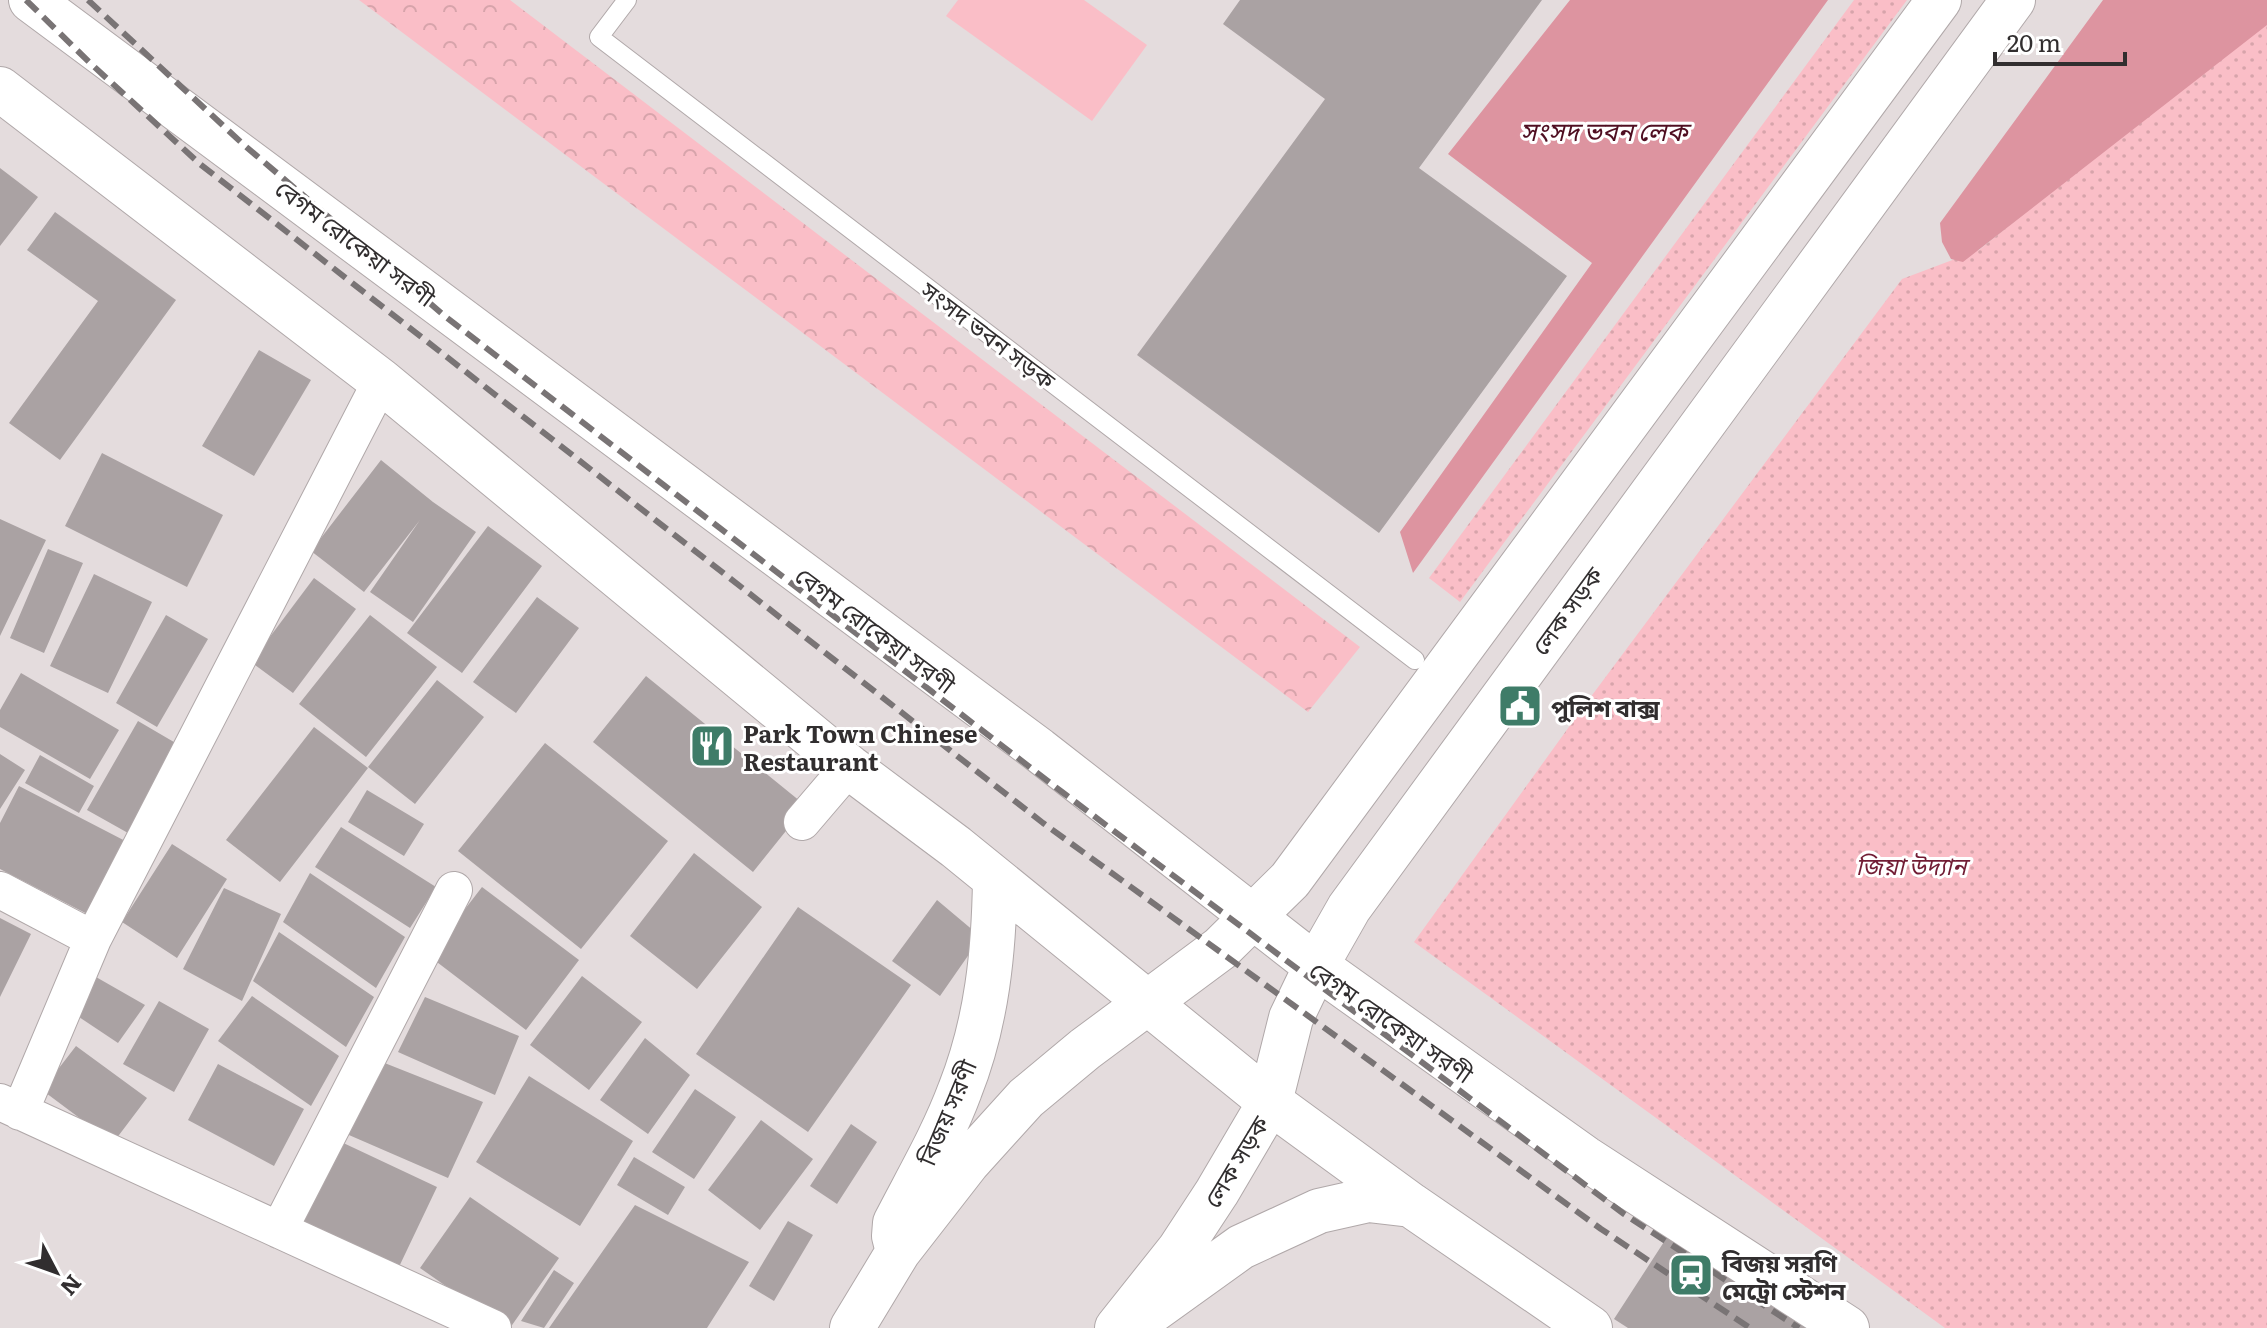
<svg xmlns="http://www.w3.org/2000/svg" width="2267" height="1328" viewBox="0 0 2267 1328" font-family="Literata,'Noto Sans Bengali',serif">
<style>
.forest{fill:url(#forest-crowns)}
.park{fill:url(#park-dots)}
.pitch{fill:#fabec7}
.water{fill:#dd94a0}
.building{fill:#aaa2a3}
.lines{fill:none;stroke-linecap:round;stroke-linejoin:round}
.lane-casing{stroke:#b0a8a9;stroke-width:20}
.street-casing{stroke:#b0a8a9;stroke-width:38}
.primary-casing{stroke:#b0a8a9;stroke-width:46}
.lane{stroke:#fff;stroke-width:18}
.street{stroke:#fff;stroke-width:36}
.primary{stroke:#fff;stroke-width:44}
.rail{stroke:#797475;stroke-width:6;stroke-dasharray:16 8;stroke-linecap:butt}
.labels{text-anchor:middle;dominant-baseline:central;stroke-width:6;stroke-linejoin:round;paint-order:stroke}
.street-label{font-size:24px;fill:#312e2f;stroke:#fff}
.poi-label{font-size:24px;font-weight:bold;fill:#312e2f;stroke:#fff;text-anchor:start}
.park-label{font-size:24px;font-style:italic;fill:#711c34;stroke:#fff}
.water-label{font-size:26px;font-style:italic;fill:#4f0e21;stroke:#fff}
</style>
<defs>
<pattern id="forest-crowns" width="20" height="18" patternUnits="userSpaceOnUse" patternTransform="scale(2)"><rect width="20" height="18" fill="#fabec7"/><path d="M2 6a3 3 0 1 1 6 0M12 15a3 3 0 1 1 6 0" fill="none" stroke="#d7a4ab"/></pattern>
<pattern id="park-dots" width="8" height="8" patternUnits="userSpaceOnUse" patternTransform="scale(2)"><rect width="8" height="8" fill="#fabec7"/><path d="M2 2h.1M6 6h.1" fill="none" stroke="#d7a4ab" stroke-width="1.8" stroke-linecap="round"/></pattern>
</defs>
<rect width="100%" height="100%" fill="#e4dcdd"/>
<path class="forest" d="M359,0H510L1360,647L1308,712Z"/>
<path class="park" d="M1854,0H1907L1460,602L1429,578Z
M2267,18V1328H1945L1414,942L1584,706L1902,279L1979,250Z"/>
<path class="pitch" d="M958,0H1084L1147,45L1092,121L946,16Z"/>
<path class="water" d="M1570,0H1828L1413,573L1400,532L1592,263L1448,154Z
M2103,0H2267V25L1963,262L1951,259L1942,242L1940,223Z"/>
<path class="building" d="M1240,0H1542L1419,168L1567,276L1379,533L1137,355L1325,99L1223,24Z
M0,168L38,197L0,246Z
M55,212L176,300L60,460L9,423L98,301L27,250Z
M259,350L311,380L254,476L202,446Z
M102,453L223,515L187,587L65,526Z
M381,460L433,502L476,532L413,622L370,592L420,520L364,592L311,551Z
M0,519L46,540L0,636Z
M488,526L542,566L462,673L407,633Z
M48,549L83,563L44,653L10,638Z
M94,574L152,602L108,693L50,666Z
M314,578L356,609L293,693L251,662Z
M537,597L579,628L516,713L473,682Z
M166,615L208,639L157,727L116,703Z
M370,615L437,667L366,757L299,704Z
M21,673L119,730L90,779L0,727V710Z
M646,676L806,806L753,872L593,742Z
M437,680L484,717L415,804L368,767Z
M138,721L179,745L128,833L87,810Z
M314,727L368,768L280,882L226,840Z
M545,743L668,841L581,949L458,851Z
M0,754L25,770L0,809Z
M40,755L94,786L79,813L25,783Z
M19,786L133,845L95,918L0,869V823Z
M367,790L424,824L404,856L348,822Z
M341,827L436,887L410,928L315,867Z
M172,844L227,879L177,958L122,922Z
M694,853L762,907L697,989L630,936Z
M310,873L405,937L376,988L283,922Z
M482,887L579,960L526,1030L429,956Z
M224,888L281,914L242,1001L183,969Z
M937,900L981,937L940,996L892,961Z
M798,907L911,985L808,1132L696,1054Z
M0,918L31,934L0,997Z
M279,932L374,997L346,1047L253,981Z
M582,976L642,1022L589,1090L530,1045Z
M96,977L145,1005L118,1043L79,1017Z
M252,996L339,1056L311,1106L218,1041Z
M425,997L519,1036L495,1095L398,1052Z
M159,1001L209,1029L174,1092L123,1064Z
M645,1038L690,1075L648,1134L600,1100Z
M76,1046L147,1098L113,1143L42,1090Z
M372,1058L483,1102L448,1178L342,1132Z
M218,1064L304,1109L274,1166L188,1120Z
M529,1076L633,1141L580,1226L476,1162Z
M695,1089L736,1117L694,1179L652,1152Z
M761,1120L813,1159L760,1230L708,1190Z
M851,1124L877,1142L837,1204L810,1186Z
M337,1140L437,1187L397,1271L297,1223Z
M634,1157L685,1187L668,1215L617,1185Z
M470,1197L559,1258L510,1328H506L420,1268Z
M635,1205L749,1262L707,1328H549Z
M788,1221L813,1235L774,1301L749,1286Z
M1671,1231L1821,1328H1628L1614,1319Z
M554,1270L574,1283L544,1328L521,1321Z"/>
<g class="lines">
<g class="lane-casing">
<path id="lane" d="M627,0L599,37L1415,660"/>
</g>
<g class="street-casing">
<path id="street" d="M802,822L849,767
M0,890L93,939
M0,1102L493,1328
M20,1112L93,939L381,381
M279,1230L454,890"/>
</g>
<g class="primary-casing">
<path id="primary" d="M31,0L1039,750L1316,966L1585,1158L1847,1328
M0,89L381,381L849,767L956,847L1270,1102L1411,1205L1590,1328
M898,1252L968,1162L1026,1098L1085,1049L1221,948L1290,880L1939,0
M1145,1316L1241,1247L1319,1211L1368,1200L1411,1205
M852,1328L898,1252L894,1236L895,1223C917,1180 943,1136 960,1090C987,1022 994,951 995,879
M1117,1328L1179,1250L1217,1192L1270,1102L1291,1018L1316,966L1349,908L2013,0"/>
</g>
<use href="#lane" class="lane"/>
<use href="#street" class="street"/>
<use href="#primary" class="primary"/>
<path class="rail" d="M26,0L89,62L200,164L1043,823L1601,1229L1750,1328
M88,0L244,145L446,317L1062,792L1624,1214L1799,1328"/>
</g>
<defs>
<g id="civic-square" transform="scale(2.3)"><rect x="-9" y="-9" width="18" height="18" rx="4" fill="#3f7c68" stroke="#fff"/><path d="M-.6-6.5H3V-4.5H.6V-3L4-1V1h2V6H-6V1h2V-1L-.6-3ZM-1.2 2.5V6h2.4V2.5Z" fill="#fff"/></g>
<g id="restaurant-square" transform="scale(2.3)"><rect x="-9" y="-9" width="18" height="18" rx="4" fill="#3f7c68" stroke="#fff"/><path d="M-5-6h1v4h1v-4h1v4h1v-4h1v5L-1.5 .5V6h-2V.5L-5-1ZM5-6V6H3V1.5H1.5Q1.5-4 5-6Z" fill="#fff"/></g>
<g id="station-square" transform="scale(2.3)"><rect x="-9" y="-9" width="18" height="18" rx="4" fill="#3f7c68" stroke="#fff"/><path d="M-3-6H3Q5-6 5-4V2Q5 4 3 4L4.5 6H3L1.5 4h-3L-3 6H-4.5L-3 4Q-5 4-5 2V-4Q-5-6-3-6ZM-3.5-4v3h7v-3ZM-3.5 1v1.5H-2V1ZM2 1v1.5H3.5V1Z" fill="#fff"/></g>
</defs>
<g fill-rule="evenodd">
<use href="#civic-square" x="1520" y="706"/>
<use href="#restaurant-square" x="712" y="746"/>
<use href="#station-square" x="1691" y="1275"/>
</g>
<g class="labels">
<g class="street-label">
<text transform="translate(356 242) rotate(37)">বেগম রোকেয়া সরণী</text>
<text transform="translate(989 334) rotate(37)">সংসদ ভবন সড়ক</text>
<text transform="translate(1566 610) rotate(-54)">লেক সড়ক</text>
<text transform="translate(876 629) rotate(37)">বেগম রোকেয়া সরণী</text>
<text transform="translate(1392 1021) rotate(35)">বেগম রোকেয়া সরণী</text>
<text transform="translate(946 1112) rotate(-67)">বিজয় সরণী</text>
<text transform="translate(1235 1161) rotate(-59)">লেক সড়ক</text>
</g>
<g class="poi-label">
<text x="1551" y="706">পুলিশ বাক্স</text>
<text x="743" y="732">Park Town Chinese<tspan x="743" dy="28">Restaurant</tspan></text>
<text x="1722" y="1261">বিজয় সরণি<tspan x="1722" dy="28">মেট্রো স্টেশন</tspan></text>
</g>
<g class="park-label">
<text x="1911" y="864">জিয়া উদ্যান</text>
</g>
<g class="water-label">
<text x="1604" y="129">সংসদ ভবন লেক</text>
</g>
</g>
<g transform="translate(56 1272) rotate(131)" stroke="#ffffff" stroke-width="6" paint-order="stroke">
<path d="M0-6L14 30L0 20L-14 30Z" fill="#312e2f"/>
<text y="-12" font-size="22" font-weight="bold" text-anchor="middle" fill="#312e2f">N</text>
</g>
<path d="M1995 52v12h130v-12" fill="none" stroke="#312e2f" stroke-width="4"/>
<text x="2007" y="52" font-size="24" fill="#312e2f" stroke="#ffffff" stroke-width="6" paint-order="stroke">20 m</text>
</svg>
